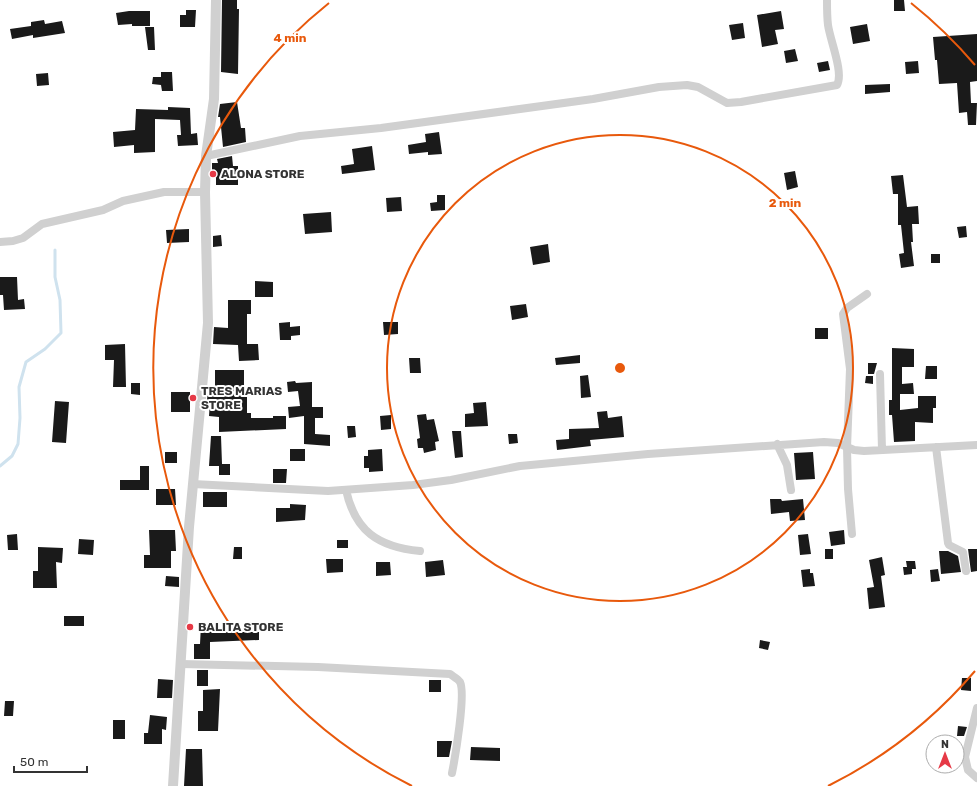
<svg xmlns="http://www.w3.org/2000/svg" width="977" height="786" viewBox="0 0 977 786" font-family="Rubik,sans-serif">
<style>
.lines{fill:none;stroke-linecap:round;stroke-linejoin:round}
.stream{stroke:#cfe2ee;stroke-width:3}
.building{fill:#1a1a1a}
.minor{stroke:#d0d0d0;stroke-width:8}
.tertiary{stroke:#d0d0d0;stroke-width:10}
.ring{fill:none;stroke:#e8590c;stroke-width:2}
.poi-dot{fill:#e63946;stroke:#fff;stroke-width:1.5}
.labels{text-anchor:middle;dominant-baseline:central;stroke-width:4;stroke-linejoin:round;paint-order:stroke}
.poi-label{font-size:12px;font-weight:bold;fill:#333;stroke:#fff;text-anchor:start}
.centre{fill:#e8590c;stroke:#fff;stroke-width:2}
.ring-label{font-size:12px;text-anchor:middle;font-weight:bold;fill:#e8590c;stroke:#fff;stroke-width:4;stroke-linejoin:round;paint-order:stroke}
</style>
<rect width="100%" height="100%" fill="#fff"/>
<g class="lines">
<path class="stream" d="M0,466L12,456L18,444L20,418L19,387L26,362L45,349L61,333L60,300L55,277V250"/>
</g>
<path class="building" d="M222,0H237V9H239L238,74L221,72Z
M894,0H904L905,11H894Z
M186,10H196L195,27H180V15H186Z
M129,11H150V26H132V24L118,25L116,13Z
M781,11L784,29L775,30L778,44L762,47L757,15Z
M44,20L45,24L62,21L65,33L33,38V35L12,39L10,29L31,26V22Z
M743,23L745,38L732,40L729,25Z
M867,24L870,41L853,44L850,27Z
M145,27H154L155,50H148Z
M977,34V81L970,82L971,103H977L976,125H968L967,112L959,113L957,83L939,84L937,60H935L933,37Z
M795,49L798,61L786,63L784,51Z
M828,61L830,70L819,72L817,63Z
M918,61L919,73L906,74L905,62Z
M161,72H172L173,91H162L161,85L152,84L153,77H161Z
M48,73L49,85L37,86L36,74Z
M890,84V92L865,94V85Z
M237,102L241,128H245L246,142L223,147L220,117H218L220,104Z
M168,107L190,108L191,134L197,133L198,145L178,146L177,135H181L180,120L155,119V152L134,153V145L114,147L113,132L135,130L136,109L168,110Z
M439,132L442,154L428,155V152L409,154L408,145L426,142L425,134Z
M372,146L375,170L342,174L341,166L354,164L352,149Z
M232,156L233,166H238V185H216V176H212V163H218L217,159Z
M795,171L798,187L787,190L784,173Z
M903,175L907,207L918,206L919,224H912L913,242H911L914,266L901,268L899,254L904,253L901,225H898V194H893L891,176Z
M437,195H445V210L431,211L430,203L437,202Z
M401,197L402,211L387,212L386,198Z
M331,212L332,232L305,234L303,214Z
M966,226L967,237L959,238L957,227Z
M189,229V242L167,243L166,230Z
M221,235L222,246L213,247V236Z
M548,244L550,262L533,265L530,247Z
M931,254H940V263H931Z
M0,277H17L18,300L24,299L25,309L4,310L3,295H0Z
M255,281L273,282V297H255Z
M228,300H251V314H247V344H258L259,360L239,361L238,345L213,344L214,327L228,328Z
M526,304L528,317L512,320L510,306Z
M290,322V327L300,326V335L291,336V340H280L279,323Z
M383,322H398V334L384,335Z
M815,328H828V339H815Z
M125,344L126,387H113L114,360H105V345Z
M892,348L914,349V367H902V384L913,383L914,394H900V410L918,408V396H936V408H933V423L915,422V441L894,442L892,415H889V400H892Z
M580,355V363L556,365L555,358Z
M409,358H420L421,373H410Z
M868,363H877L874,374H868Z
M926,366H937V379H925Z
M215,370H244V394H247V413H251V418H273V416H286V429L219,432V417L209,416L210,400H207L208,389H215Z
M588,375L591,397L581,398L580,376Z
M866,376H873V384L865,383Z
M295,381L296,383L312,382V407H323V418H315V434L330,435V446L304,444V416L289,418L288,407L300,406L298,391L288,392L287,382Z
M131,383H140V395L131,394Z
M171,392H190V412H171Z
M55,401L69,402L66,443L52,442Z
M486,402L488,426L465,427V414L474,413L473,403Z
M607,411L608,418L622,416L624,437L590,440L591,446L557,450L556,440L569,439V429L599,428L597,412Z
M426,414L427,420L434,419L439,441L435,442L436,450L424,453L423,448H418L417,439L420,438L417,415Z
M391,415V429L381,430L380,416Z
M347,426H355L356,437L348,438Z
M452,431H461L463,457L455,458Z
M508,434H517L518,443L509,444Z
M211,436H221L222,464H230V475H219V466H209Z
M290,449H305V461H290Z
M382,449L383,471L369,472V468H364V456H368V450Z
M165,452H177V463H165Z
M813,452L815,479L796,480L794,453Z
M140,466H149V490H120V480H140Z
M273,469H287L286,483H273Z
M156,489H175L176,505H156Z
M203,492H227V507H203Z
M770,499H781L782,501L803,499L805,520L790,521L789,512L771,514Z
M290,504L306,505L305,520L276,522V508H290Z
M149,530H175L176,551H171V568H144V555H150Z
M844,530L845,544L831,546L829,532Z
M17,534L18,550H8L7,535Z
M808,534L811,554L800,555L798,535Z
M79,539L94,540L93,555L78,554Z
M337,540H348V548H337Z
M38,547L63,548L62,563L56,562L57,588H33V571H38Z
M234,547H242V559H233Z
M825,549H833V559H825Z
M968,549H977V571L971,572Z
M939,551H948L958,556L961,572L941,574Z
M882,557L885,575L881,576L885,607L869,609L867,588L874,587L869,560Z
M326,559H343V572L327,573Z
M443,560L445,575L426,577L425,562Z
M906,561H915L916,569H912V574L904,575L903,567H907Z
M376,562H390L391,575L376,576Z
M810,569V573H813L815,586L803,587L801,570Z
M938,569L940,581L931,582L930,570Z
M166,576L179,577V587L165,586Z
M64,616H84V626H64Z
M201,624L220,625V632H259V640L210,642V659H194V644H200Z
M760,640L770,642L768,650L759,648Z
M197,670H208V686H197Z
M962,678H971V691L961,690Z
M158,679L173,680L172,698H157Z
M429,680H441V692H429Z
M220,689L218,731H198V711H203V690Z
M5,701H14L13,716H4Z
M150,715L167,717L166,730L162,729V744H144V733H148Z
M113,720H125V739H113Z
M958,726L967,727L964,736H957Z
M437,741H452L449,757H437Z
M471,747L500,748V761L470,760Z
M186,749H202L203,786H184Z"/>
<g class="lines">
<path class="minor" d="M206,156L300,136L381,128L593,99L659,87L687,85L698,87L727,103L741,102L837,85C844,73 830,40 828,25C827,17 827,8 827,0
M0,242L13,241L23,238L42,224L103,210L123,201L164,192H205
M880,374L882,450
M777,444L787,465L791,490
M936,447L948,543L949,545L963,552L966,571
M193,484L328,491L413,485L451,480L520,466L648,454L824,442L838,443L854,450L864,451L977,445
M346,490C355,531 378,547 420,551
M852,534L848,489L847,448L850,369L843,314L847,308L867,294
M181,664L318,667L450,674C454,677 458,679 460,682C466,694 455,758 452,773
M977,708L965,757L968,770L977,778"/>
<path class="tertiary" d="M173,786L189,527L208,323L205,192L206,156L214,99L216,0"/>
</g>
<g class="ring">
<circle cx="620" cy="368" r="233"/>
<path d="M975 671A467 467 0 0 1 828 786M412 786A467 467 0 0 1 329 3M911 3A467 467 0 0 1 975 65"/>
</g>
<g class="poi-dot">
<circle cx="213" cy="174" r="4"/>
<circle cx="193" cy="398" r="4"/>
<circle cx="190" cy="627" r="4"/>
</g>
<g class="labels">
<g class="poi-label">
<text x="221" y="174">ALONA STORE</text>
<text x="201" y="391">TRES MARIAS<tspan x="201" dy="14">STORE</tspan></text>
<text x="198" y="627">BALITA STORE</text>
</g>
</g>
<circle cx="620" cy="368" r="6" class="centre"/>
<g class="ring-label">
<text x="290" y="42">4 min</text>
<text x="785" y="207">2 min</text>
</g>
<g transform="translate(945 754)"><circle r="19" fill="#ffffff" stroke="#adadad"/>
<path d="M0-3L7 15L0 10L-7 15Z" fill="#e63946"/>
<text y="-6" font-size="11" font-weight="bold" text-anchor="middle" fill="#333333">N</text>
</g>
<path d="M14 766v6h73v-6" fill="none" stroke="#333333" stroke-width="2"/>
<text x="20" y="766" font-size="12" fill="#333333" stroke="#ffffff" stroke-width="3" paint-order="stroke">50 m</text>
</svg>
